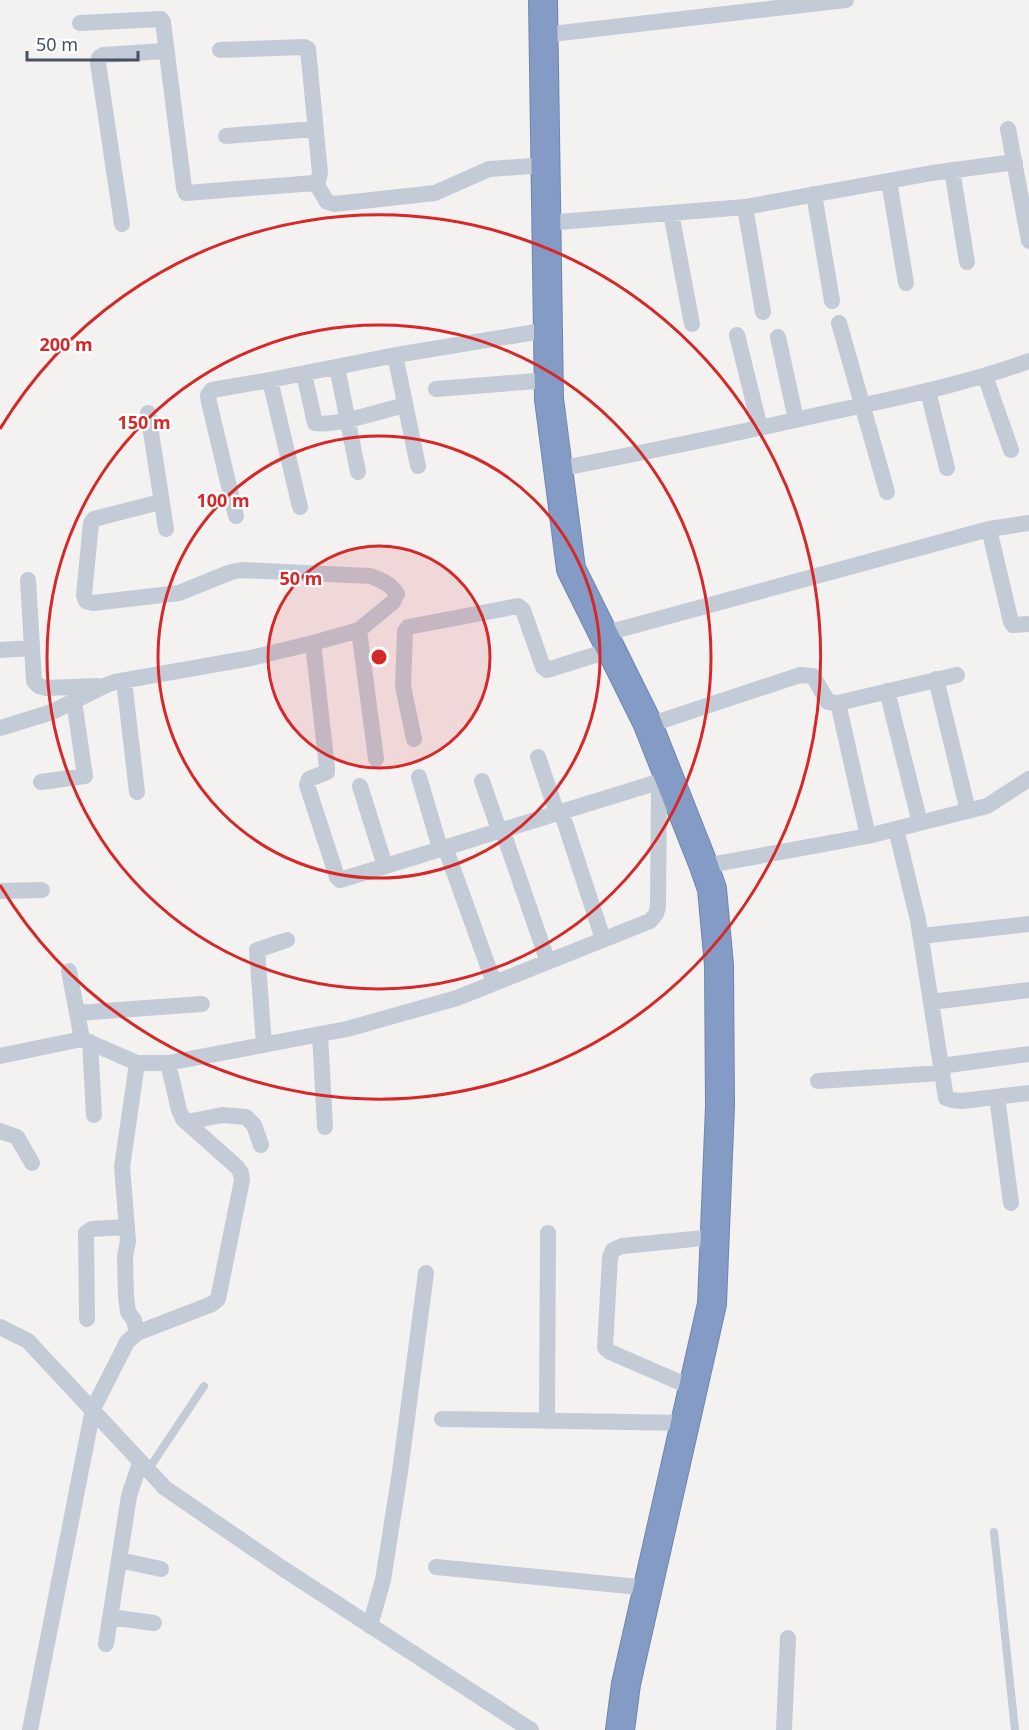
<svg xmlns="http://www.w3.org/2000/svg" width="1029" height="1730" viewBox="0 0 1029 1730" font-family="'Noto Sans',sans-serif">
<style>
.lines{fill:none;stroke-linecap:round;stroke-linejoin:round}
.highway-casing{stroke:#6f87b0;stroke-width:30}
.lane{stroke:#c3cbd7;stroke-width:8}
.street{stroke:#c3cbd7;stroke-width:16}
.highway{stroke:#849cc5;stroke-width:28}
.ring{fill:none;stroke:#d62828;stroke-width:3}
.centre{fill:#d62828;stroke:#fff;stroke-width:3}
.ring-label{font-size:18px;text-anchor:middle;font-weight:bold;fill:#d62828;stroke:#fff;stroke-width:4.5;stroke-linejoin:round;paint-order:stroke}
</style>
<rect width="100%" height="100%" fill="#f4f1f1"/>
<g class="lines">
<g class="highway-casing">
<path id="highway" d="M543,0L549,399L571,569L647,722L704,866L712,889L719,965L720,1106L712,1304L626,1684L620,1730"/>
</g>
<path class="lane" d="M148,1470L204,1386
M994,1532L1015,1730"/>
<path class="street" d="M80,23L161,19L163,22L184,188L186,193L314,183L317,185L327,202L335,204L435,193L489,169L546,165
M543,35L846,0
M220,50L304,47L308,49L320,173L317,185
M1008,129L1029,241
M226,136L315,129
M952,170L967,262
M889,181L906,283
M814,194L832,301
M745,207L763,312
M671,213L692,324
M546,223L745,207L932,173L1015,162
M122,224L98,63L99,58L103,55L166,51
M839,323L887,492
M737,335L760,428
M778,337L796,420
M395,355L418,466
M337,367L358,472
M304,374L315,423C334,427 384,410 405,405
M985,376L1011,450
M270,380L300,507
M436,389L549,380
M928,391L947,468
M148,413L166,529
M558,469C646,452 734,434 822,414C892,399 962,385 1029,361
M236,516L209,402L208,395L212,390L270,380L396,355L548,330
M989,529L1011,622L1013,625L1029,624
M28,580L34,681L39,686L46,688L98,686
M359,630L376,759
M603,634L989,529L1029,523
M313,643L327,768V772L309,779L307,785L337,877L340,880L668,779
M0,650L32,648
M936,679L968,811
M124,681L137,792
M887,691L920,823
M838,703L868,836
M649,725L800,675L813,676L828,702L838,703L957,675
M0,728L52,712L104,686L115,682L251,658L313,643L359,630L393,602L397,594C390,583 381,580 370,576L242,570L231,572L179,593L93,603L86,601L84,595L91,523L94,519L160,502
M414,739L403,686L405,631L408,627L518,606L523,610L543,667L547,670L611,650
M538,757L557,813
M419,777L440,848
M482,781L499,830
M41,782L85,776L74,701
M360,786L385,866
M561,811L603,939
M502,829L548,962
M896,829L918,920L946,1098L952,1100L962,1101L1029,1093
M445,847L494,983
M704,866L868,836L987,806L1029,779
M0,891L42,890
M921,936L1029,924
M69,971L82,1039
M931,1002L1029,990
M77,1013L202,1004
M320,1034L325,1127
M90,1042L94,1115
M264,1045L257,950L287,940
M0,1056L82,1039L137,1063H168L347,1029L457,998L650,921L656,914L658,907L659,782
M941,1066L1029,1054
M818,1081L942,1073
M997,1097L1011,1203
M187,1122L222,1115L246,1117L254,1125L261,1145
M0,1131L17,1137L32,1163
M87,1319L86,1233L92,1229L127,1227
M0,1327L28,1341L165,1488L282,1568L531,1730
M137,1333L212,1304L218,1299L242,1180L241,1173L237,1167L183,1119L179,1110L168,1063
M693,1388L610,1352L605,1348L610,1257L613,1250L622,1246L714,1237
M442,1419L685,1423
M547,1421L548,1233
M119,1560L161,1569
M436,1567L649,1588
M110,1617L154,1623
M370,1626L383,1580L400,1472L426,1273
M106,1644L129,1496L140,1463
M30,1730L93,1409L127,1342L137,1333L134,1320L128,1312L126,1297L125,1257L128,1241L122,1167L137,1063
M784,1730L788,1638"/>
<use href="#highway" class="highway"/>
</g>
<circle cx="379" cy="657" r="111" fill="#d62828" fill-opacity=".12"/>
<g class="ring">
<circle cx="379" cy="657" r="111"/>
<circle cx="379" cy="657" r="221"/>
<circle cx="379" cy="657" r="332"/>
<path d="M0 429A442 442 0 1 1 0 885"/>
</g>
<circle cx="379" cy="657" r="9" class="centre"/>
<g class="ring-label">
<text x="66" y="351">200 m</text>
<text x="144" y="429">150 m</text>
<text x="223" y="507">100 m</text>
<text x="301" y="585">50 m</text>
</g>
<path d="M27 51v9h111v-9" fill="none" stroke="#465161" stroke-width="3"/>
<text x="36" y="51" font-size="18" fill="#465161" stroke="#ffffff" stroke-width="4.5" paint-order="stroke">50 m</text>
</svg>
